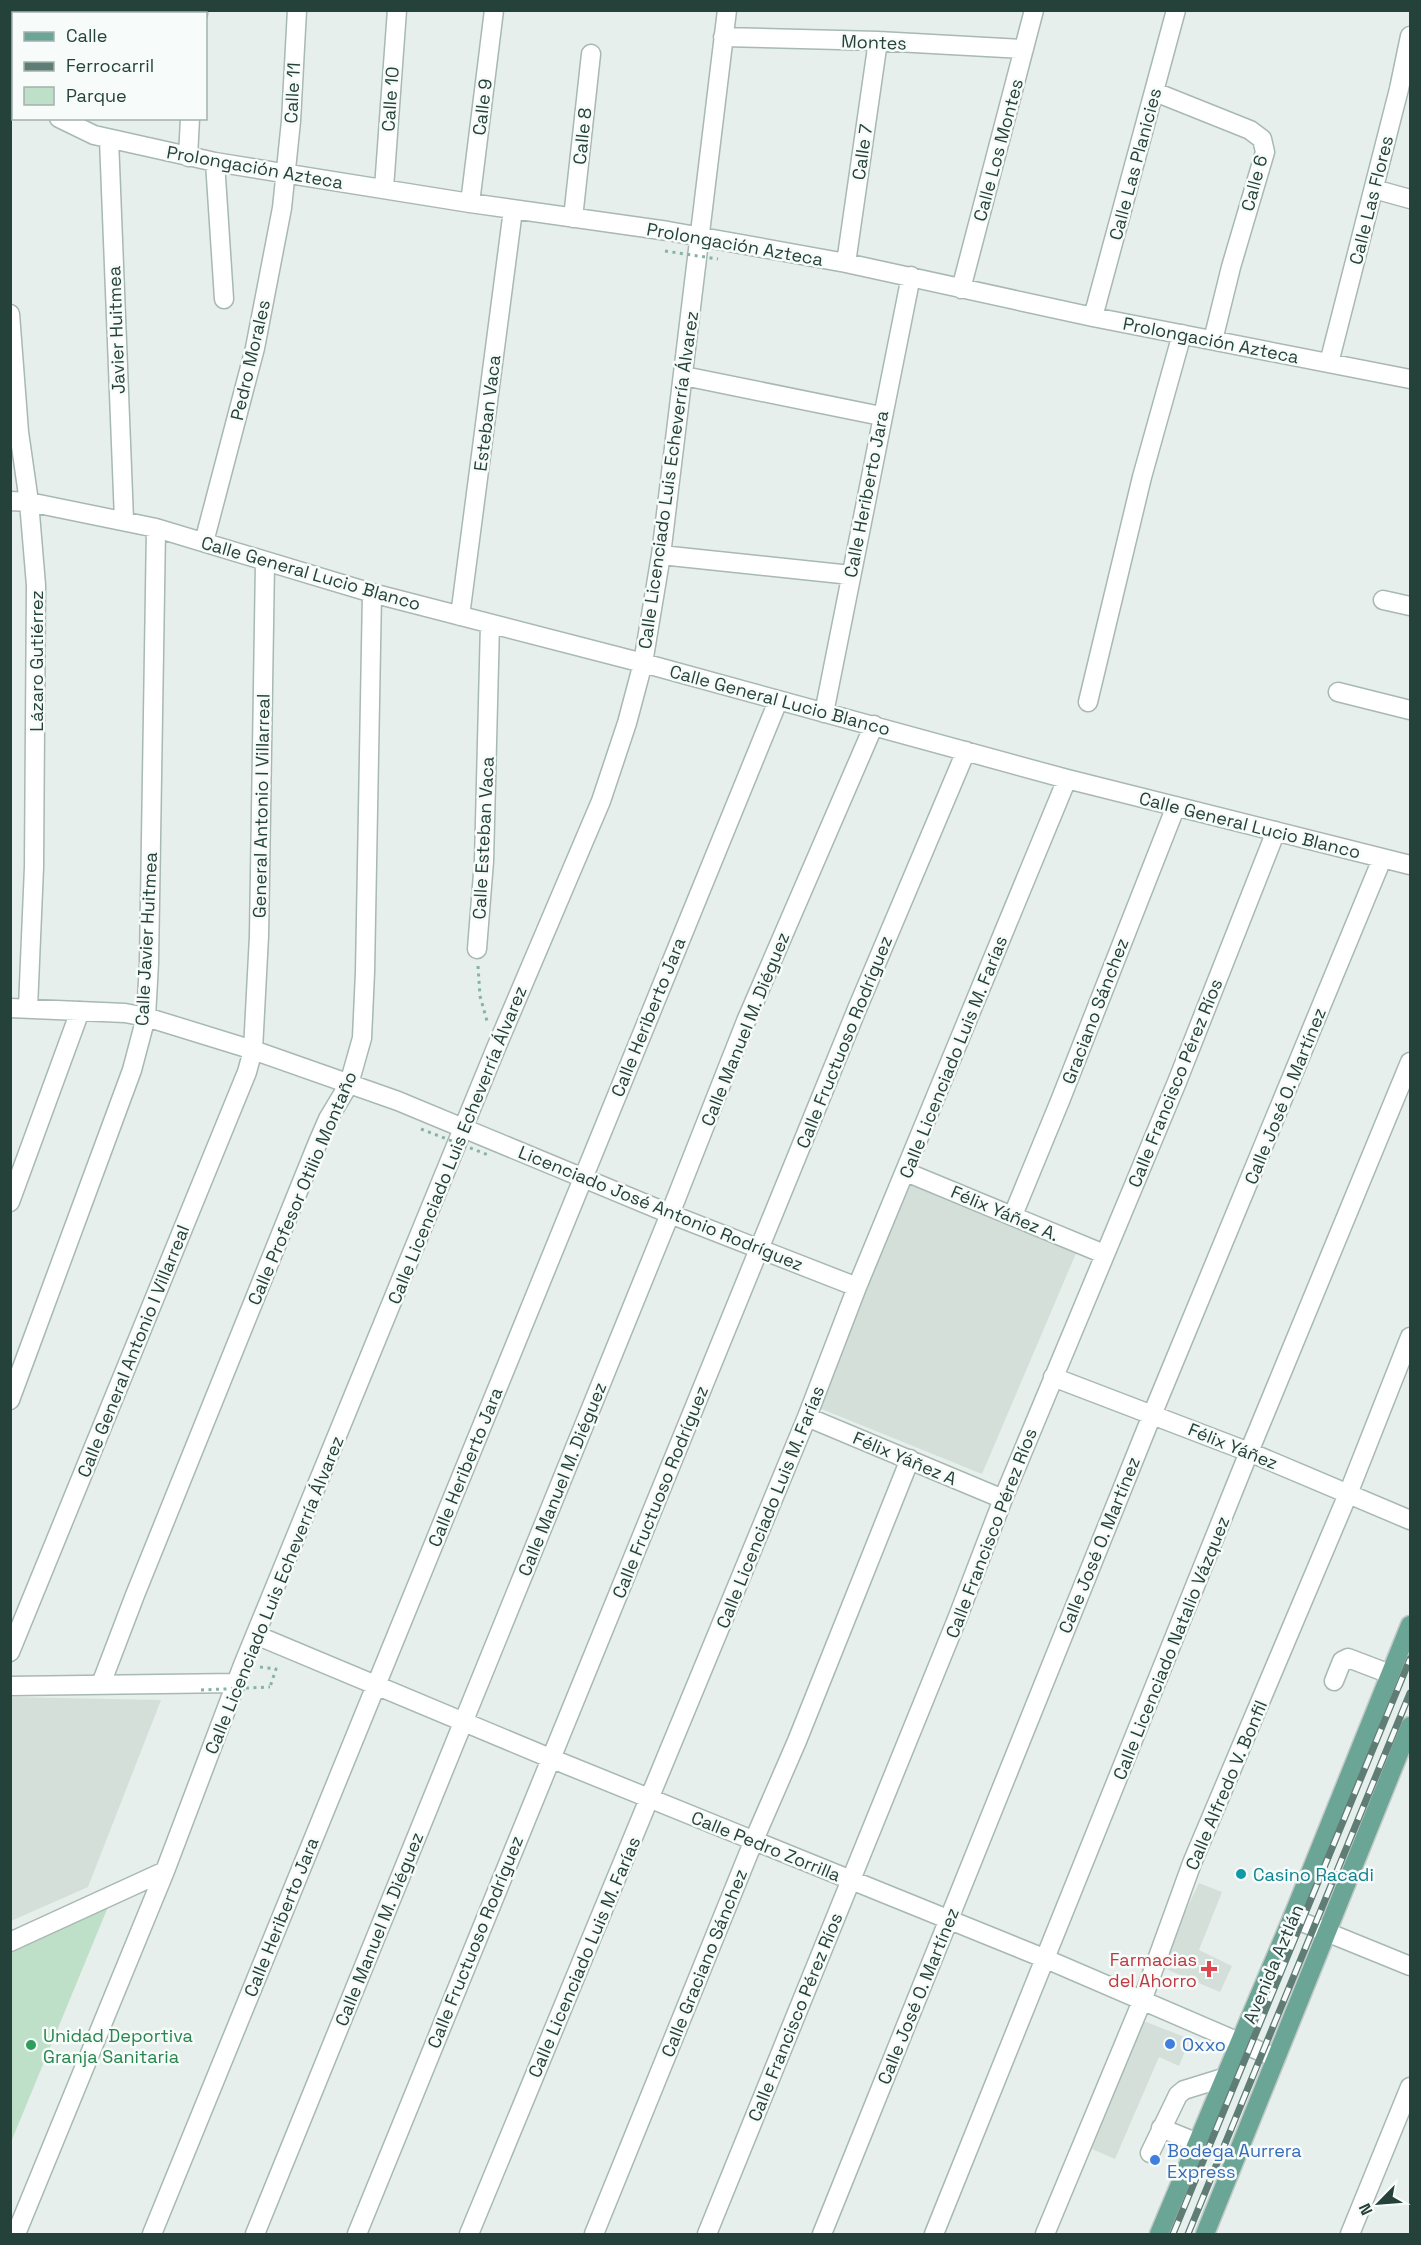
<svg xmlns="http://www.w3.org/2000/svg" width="1421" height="2245" viewBox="0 0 1421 2245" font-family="'Space Grotesk',sans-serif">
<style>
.built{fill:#d4dfda}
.green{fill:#bfe0c8}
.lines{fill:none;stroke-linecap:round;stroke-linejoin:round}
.minor-casing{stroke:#a8b8b2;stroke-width:21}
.major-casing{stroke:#c2cac8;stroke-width:21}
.path{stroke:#86b3a5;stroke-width:3;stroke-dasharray:3 4.5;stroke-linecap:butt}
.minor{stroke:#fff;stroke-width:18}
.major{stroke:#6aa596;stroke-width:18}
.rail-casing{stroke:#5f7d75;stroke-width:7}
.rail{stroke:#f7fbf9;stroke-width:4.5;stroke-dasharray:14;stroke-linecap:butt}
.path-bridge{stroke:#86b3a5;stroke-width:3;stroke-dasharray:3 4.5;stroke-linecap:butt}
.culture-dot{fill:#0f9aa8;stroke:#f7fbf9;stroke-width:2}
.health-dot{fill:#e0444e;stroke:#f7fbf9;stroke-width:2}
.shop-dot{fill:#3f7fe0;stroke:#f7fbf9;stroke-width:2}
.leisure-dot{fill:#2e9e5b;stroke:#f7fbf9;stroke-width:2}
.labels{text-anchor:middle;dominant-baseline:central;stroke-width:5;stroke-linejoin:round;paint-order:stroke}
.street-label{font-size:18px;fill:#24423a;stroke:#f7fbf9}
.culture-label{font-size:18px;fill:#0d838f;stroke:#f7fbf9;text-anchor:start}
.health-label{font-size:18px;fill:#be3a42;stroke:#f7fbf9;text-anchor:end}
.leisure-label{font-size:18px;fill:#27864d;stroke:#f7fbf9;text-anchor:start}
.shop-label{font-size:18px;fill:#366cbe;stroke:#f7fbf9;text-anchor:start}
</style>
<rect width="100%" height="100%" fill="#e6efeb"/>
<path class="built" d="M907,1182L1077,1251L982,1474L819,1408Z
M11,1697L161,1700L88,1887L11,1921Z
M1199,1883L1222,1892L1199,1950L1232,1966L1220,1992L1159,1966Z
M1141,2020L1190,2039L1179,2066L1159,2057L1115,2159L1092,2149Z"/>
<path class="green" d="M110,1902L11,2142V1947Z"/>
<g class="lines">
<g class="minor-casing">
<path id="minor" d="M96,14V10
M198,14V10
M723,37L878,41L1024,49
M10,89L14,91
M1155,92L1250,130L1262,139L1265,152L1231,267L1213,340
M59,118L94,135L215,162L470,203L668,231L846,263L1093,317L1410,379
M109,139L124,520
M188,157L190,118
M215,162L224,299
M384,188L397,10
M1374,189L1410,199
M470,203L494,10
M573,218L591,54
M846,263L878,41
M961,289L1034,10
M10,314L19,432L29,502L36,585L34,867L28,1008
M1093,317L1176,10
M1329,363L1399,89L1410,36
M684,376L881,416
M10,501L29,502L156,528L372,593L643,663L1067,779L1410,865
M204,542L255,348L282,208L291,121L297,10
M661,555L851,575
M1383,600L1410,606
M460,616L513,210
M1338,692L1410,710
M1088,702L1142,477L1182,334
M824,713L911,276
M477,949L484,861L490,624
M10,1008L125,1013L146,1017L253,1050L398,1101L670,1214L857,1287
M906,1172L1104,1254
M10,1202L80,1011
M1013,1215L1060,1101L1176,806
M1053,1377L1249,1452L1410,1520
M10,1400L132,1070L146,1017L149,963L156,528
M807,1417L1003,1499
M256,1635L550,1758L1046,1959L1276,2058
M10,1652L247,1072L253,1050L259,936L265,562
M1334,1681L1342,1661L1348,1658L1390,1674
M101,1684L135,1595L318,1142L328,1119L349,1084L362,1038L365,972L372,593
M10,1686L236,1683
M1292,1918L1410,1966
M10,1942L165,1871
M1161,2128L1198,2143
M1150,2153L1178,2095L1184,2090L1226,2077
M16,2234L165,1871L243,1665L496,1048L601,801L627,723L643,663L661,555L727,10
M152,2234L778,701
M255,2234L670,1214L746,1021L874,725
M357,2234L857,1009L966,751
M469,2234L807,1417L857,1287L1067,779
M594,2234L754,1840L797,1741L910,1459
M707,2234L957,1619L1003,1499L1177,1082L1276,831
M822,2234L1152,1415L1382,859
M934,2234L1249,1452L1410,1062
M1045,2234L1142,2001L1192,1863L1348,1494L1410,1337
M1350,2234L1410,2087"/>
</g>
<g class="major-casing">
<path id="major" d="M1159,2234L1292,1918L1410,1625
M1205,2234L1410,1726"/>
</g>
<path class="path" d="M478,966L480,996L487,1021
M260,1667L276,1669L270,1687"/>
<use href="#minor" class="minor"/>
<use href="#major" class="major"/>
<g class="rail-casing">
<path id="rail" d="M1173,2234L1410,1659
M1188,2234L1410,1693"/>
</g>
<use href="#rail" class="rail"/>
<path class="path-bridge" d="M665,251L718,259
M421,1129L491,1156
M201,1690L270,1687"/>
</g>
<circle class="culture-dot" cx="1241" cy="1874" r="6"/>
<path class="health-dot" d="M1206 1960h6v6h6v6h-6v6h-6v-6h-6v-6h6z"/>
<g class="shop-dot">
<circle cx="1170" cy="2044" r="6"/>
<circle cx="1155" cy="2160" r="6"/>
</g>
<circle class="leisure-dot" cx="31" cy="2045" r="6"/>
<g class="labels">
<g class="street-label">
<text transform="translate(874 42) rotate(2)">Montes</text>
<text transform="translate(292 93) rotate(-87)">Calle 11</text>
<text transform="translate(390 99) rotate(-86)">Calle 10</text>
<text transform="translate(482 107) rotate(-83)">Calle 9</text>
<text transform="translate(582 136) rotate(-84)">Calle 8</text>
<text transform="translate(998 150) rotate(-75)">Calle Los Montes</text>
<text transform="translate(862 152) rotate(-82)">Calle 7</text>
<text transform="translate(1135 164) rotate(-75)">Calle Las Planicies</text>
<text transform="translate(255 167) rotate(10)">Prolongación Azteca</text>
<text transform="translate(1254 183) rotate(-75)">Calle 6</text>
<text transform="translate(1371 200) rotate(-76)">Calle Las Flores</text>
<text transform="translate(735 244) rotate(10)">Prolongación Azteca</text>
<text transform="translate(116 330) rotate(-92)">Javier Huitmea</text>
<text transform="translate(1211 340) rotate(11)">Prolongación Azteca</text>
<text transform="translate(250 360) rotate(-77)">Pedro Morales</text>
<text transform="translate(487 413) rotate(-83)">Esteban Vaca</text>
<text transform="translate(668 480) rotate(-82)">Calle Licenciado Luis Echeverría Álvarez</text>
<text transform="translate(866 494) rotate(-79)">Calle Heriberto Jara</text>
<text transform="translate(311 573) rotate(16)">Calle General Lucio Blanco</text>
<text transform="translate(36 661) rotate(-90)">Lázaro Gutiérrez</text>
<text transform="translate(780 700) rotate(15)">Calle General Lucio Blanco</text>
<text transform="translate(261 806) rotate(-89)">General Antonio I Villarreal</text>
<text transform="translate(1250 825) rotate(14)">Calle General Lucio Blanco</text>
<text transform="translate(483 838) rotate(-87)">Calle Esteban Vaca</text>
<text transform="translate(146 939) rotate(-87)">Calle Javier Huitmea</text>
<text transform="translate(1095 1011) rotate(-69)">Graciano Sánchez</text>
<text transform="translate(648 1017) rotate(-68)">Calle Heriberto Jara</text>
<text transform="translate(745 1029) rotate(-68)">Calle Manuel M. Diéguez</text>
<text transform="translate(844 1042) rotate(-68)">Calle Fructuoso Rodríguez</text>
<text transform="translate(953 1057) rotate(-68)">Calle Licenciado Luis M. Farías</text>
<text transform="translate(1175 1083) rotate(-68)">Calle Francisco Pérez Ríos</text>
<text transform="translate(1285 1096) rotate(-68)">Calle José O. Martínez</text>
<text transform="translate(457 1145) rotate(-68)">Calle Licenciado Luis Echeverría Álvarez</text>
<text transform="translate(302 1188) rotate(-67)">Calle Profesor Otilio Montaño</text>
<text transform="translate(661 1208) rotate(22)">Licenciado José Antonio Rodríguez</text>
<text transform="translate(1005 1213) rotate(23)">Félix Yáñez A.</text>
<text transform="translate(133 1351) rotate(-68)">Calle General Antonio I Villarreal</text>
<text transform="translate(1233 1446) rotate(22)">Félix Yáñez</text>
<text transform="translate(905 1458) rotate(23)">Félix Yáñez A</text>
<text transform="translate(465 1467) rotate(-68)">Calle Heriberto Jara</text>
<text transform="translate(562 1479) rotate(-68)">Calle Manuel M. Diéguez</text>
<text transform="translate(660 1492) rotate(-68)">Calle Fructuoso Rodríguez</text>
<text transform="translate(770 1507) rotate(-68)">Calle Licenciado Luis M. Farías</text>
<text transform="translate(991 1533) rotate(-69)">Calle Francisco Pérez Ríos</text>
<text transform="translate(1099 1545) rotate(-68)">Calle José O. Martínez</text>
<text transform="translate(274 1595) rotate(-68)">Calle Licenciado Luis Echeverría Álvarez</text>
<text transform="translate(1171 1648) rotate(-68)">Calle Licenciado Natalio Vázquez</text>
<text transform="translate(1226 1785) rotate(-67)">Calle Alfredo V. Bonfil</text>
<text transform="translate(766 1846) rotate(22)">Calle Pedro Zorrilla</text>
<text transform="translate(281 1917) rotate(-68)">Calle Heriberto Jara</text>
<text transform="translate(379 1929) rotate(-68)">Calle Manuel M. Diéguez</text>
<text transform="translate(475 1942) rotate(-68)">Calle Fructuoso Rodríguez</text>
<text transform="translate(584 1957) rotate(-67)">Calle Licenciado Luis M. Farías</text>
<text transform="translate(704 1963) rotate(-68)">Calle Graciano Sánchez</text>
<text transform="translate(1273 1964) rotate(-67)">Avenida Aztlán</text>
<text transform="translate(918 1996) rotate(-68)">Calle José O. Martínez</text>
<text transform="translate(795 2017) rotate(-68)">Calle Francisco Pérez Ríos</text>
</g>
<g class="culture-label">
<text x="1253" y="1874">Casino Racadi</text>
</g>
<g class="health-label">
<text x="1197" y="1959">Farmacias<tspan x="1197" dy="21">del Ahorro</tspan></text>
</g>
<g class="leisure-label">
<text x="43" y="2035">Unidad Deportiva<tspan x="43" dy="21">Granja Sanitaria</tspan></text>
</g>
<g class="shop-label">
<text x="1182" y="2044">Oxxo</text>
<text x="1167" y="2150">Bodega Aurrera<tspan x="1167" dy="21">Express</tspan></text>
</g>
</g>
<rect width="1421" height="2245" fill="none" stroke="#24423a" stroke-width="24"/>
<rect x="12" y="12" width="195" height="108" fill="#f7fbf9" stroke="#a3b1ad" stroke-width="1.5"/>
<rect x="24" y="32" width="30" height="9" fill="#6aa596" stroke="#a3b1ad" stroke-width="1.5"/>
<text x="66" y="42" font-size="18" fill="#24423a">Calle</text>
<rect x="24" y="62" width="30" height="9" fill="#5f7d75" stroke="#a3b1ad" stroke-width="1.5"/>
<text x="66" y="72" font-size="18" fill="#24423a">Ferrocarril</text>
<rect x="24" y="87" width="30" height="18" fill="#bfe0c8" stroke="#a3b1ad" stroke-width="1.5"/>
<text x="66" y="102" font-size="18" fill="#24423a">Parque</text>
<g transform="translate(1379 2203) rotate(245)" stroke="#f7fbf9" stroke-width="4.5" paint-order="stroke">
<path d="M0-4.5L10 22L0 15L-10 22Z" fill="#24423a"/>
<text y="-9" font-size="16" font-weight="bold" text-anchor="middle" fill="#24423a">N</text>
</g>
</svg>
